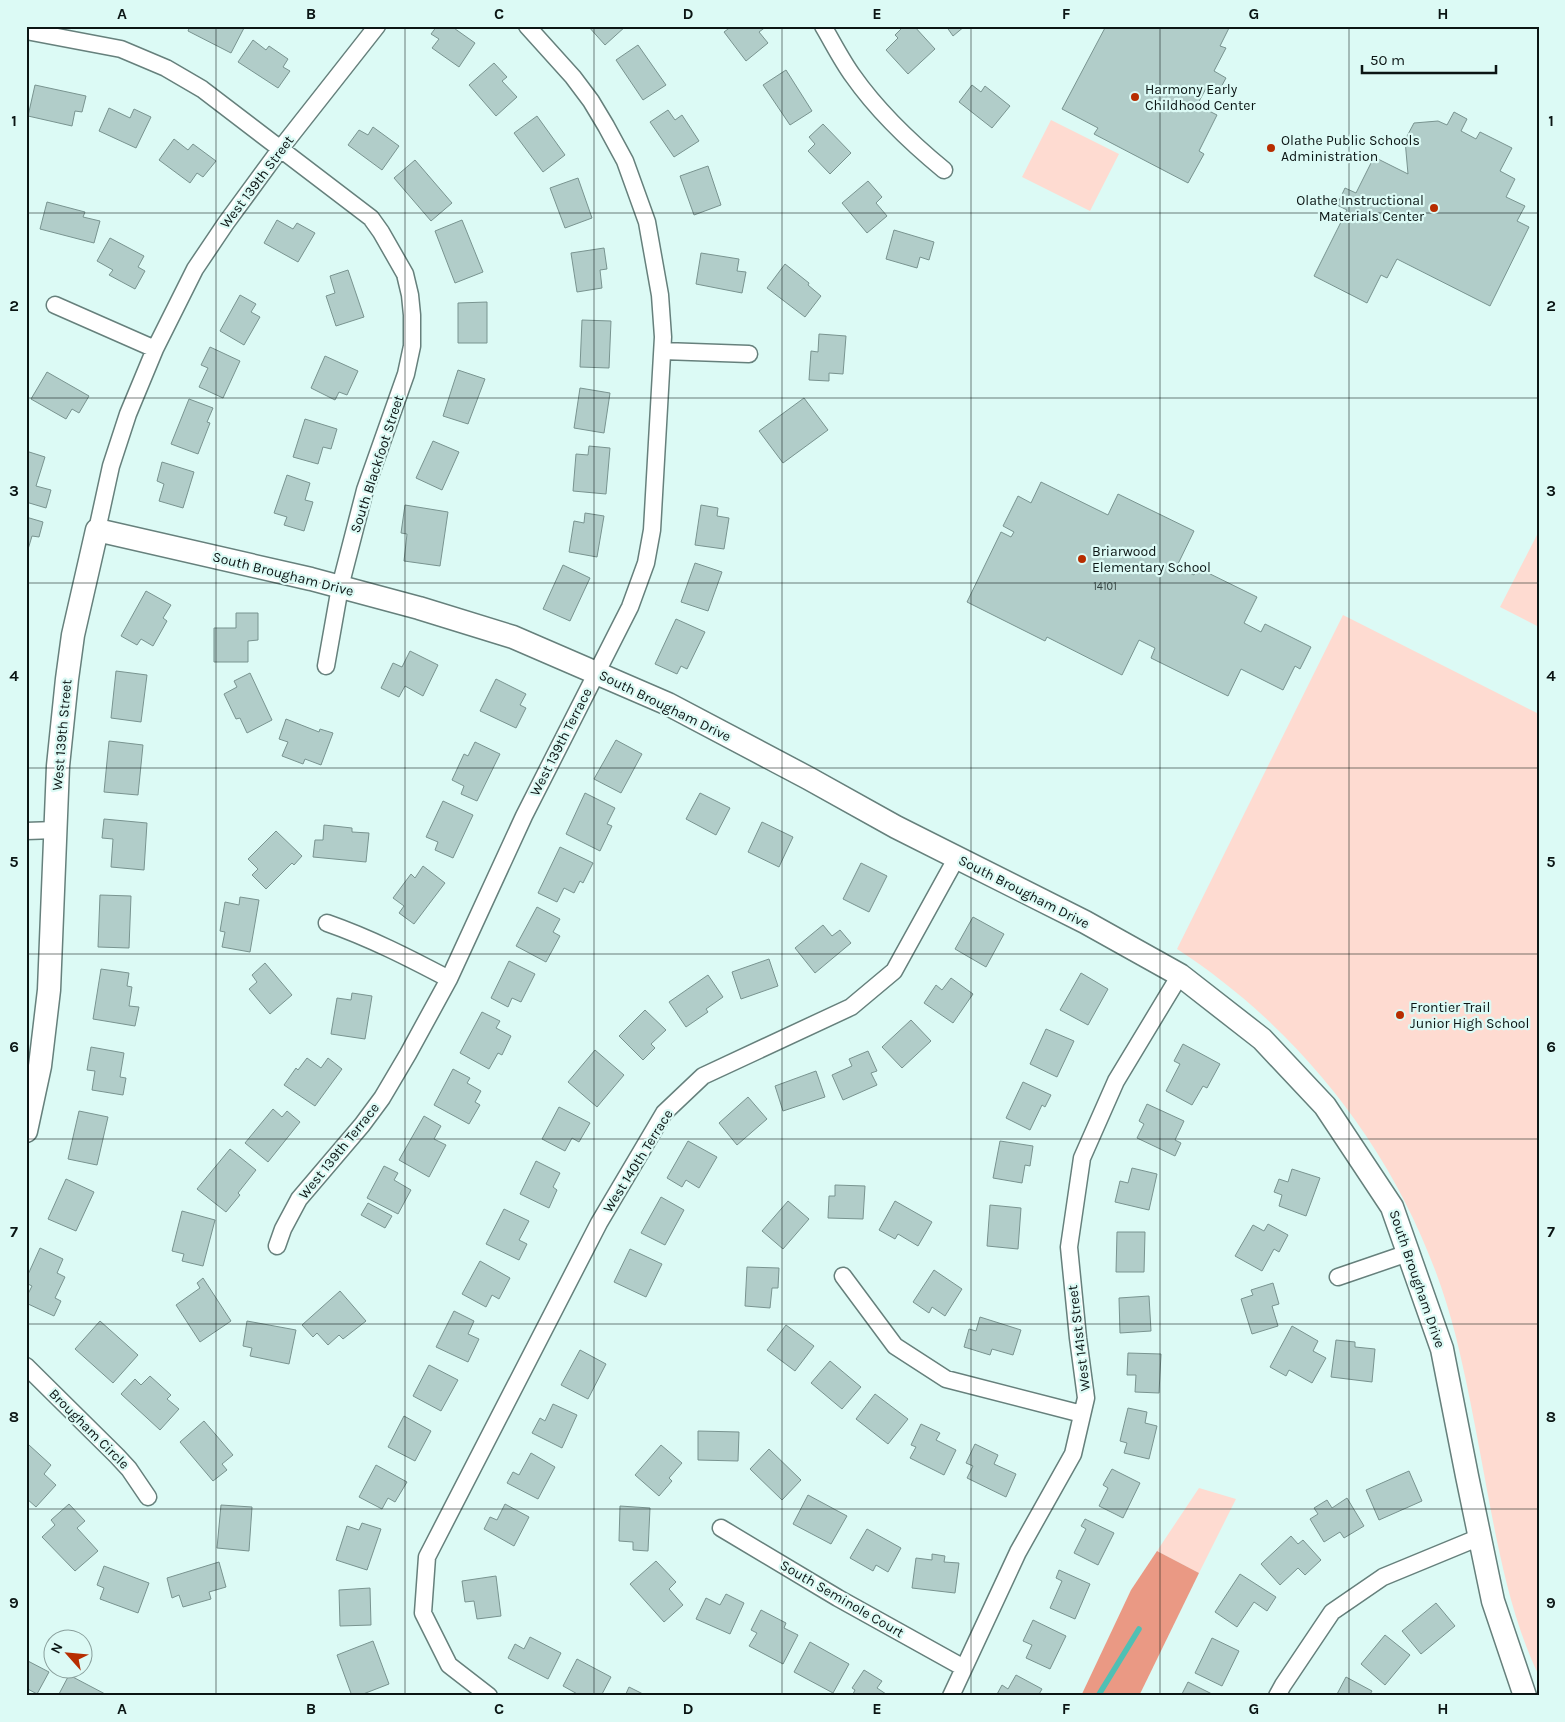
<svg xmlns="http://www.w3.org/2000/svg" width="1565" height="1722" viewBox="0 0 1565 1722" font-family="Karla,sans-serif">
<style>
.green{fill:#fedbd1}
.forest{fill:#ea9984}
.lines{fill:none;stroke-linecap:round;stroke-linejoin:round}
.stream{stroke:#50c0b4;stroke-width:5.5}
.building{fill:#b1cdc9;stroke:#799490}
.street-casing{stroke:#66807c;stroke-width:19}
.secondary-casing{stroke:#66807c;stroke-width:25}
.street{stroke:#fff;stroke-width:16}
.secondary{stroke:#fff;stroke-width:22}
.grid{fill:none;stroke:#0b1514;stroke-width:1;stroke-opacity:0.55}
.poi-dot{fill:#b72d00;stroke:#dcfaf5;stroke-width:2}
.labels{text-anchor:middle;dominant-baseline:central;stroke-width:4.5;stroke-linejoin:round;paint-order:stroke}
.number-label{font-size:11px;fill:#344341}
.poi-label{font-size:14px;fill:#0b1514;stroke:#dcfaf5;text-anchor:start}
.street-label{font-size:14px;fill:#0b1514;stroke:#dcfaf5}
.neatline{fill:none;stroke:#0b1514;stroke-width:2}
.grid-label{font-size:16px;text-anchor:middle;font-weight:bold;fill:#0b1514}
</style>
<rect width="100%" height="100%" fill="#dcfaf5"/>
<path class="green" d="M1051,120L1119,154L1090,211L1022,177Z
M1539,531V627L1500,607Z
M1343,615L1539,714V1676C1514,1624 1502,1567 1491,1511C1480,1453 1470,1394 1456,1337C1416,1178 1314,1038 1177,949Z
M1199,1488L1236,1499L1199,1573L1157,1551Z"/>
<path class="forest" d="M1157,1551L1199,1573L1139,1696H1081L1131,1590Z"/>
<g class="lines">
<path class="stream" d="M1098,1696L1139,1629"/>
</g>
<path class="building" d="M190,26H241L244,28L231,53L188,31Z
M437,26H451L475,43L459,67L432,48L439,39L431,34Z
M588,26H626L605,45Z
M732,26H767L759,32L768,43L746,61L724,32Z
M904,26H914L935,49L908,74L886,50L898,38L895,35Z
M946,26H965L953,36Z
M1106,26H1230L1220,46L1226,48L1214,71L1226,78L1220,89L1209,83L1197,105L1217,115L1199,151L1204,154L1188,183L1094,134L1098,128L1062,109Z
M253,40L266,50L269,46L288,59L283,67L290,71L278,88L238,62Z
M638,45L666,85L643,100L616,60Z
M494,63L507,77L502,81L517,97L496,116L469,85Z
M786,70L812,111L790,125L763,85Z
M35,85L86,96L82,112L75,111L72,126L28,116Z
M972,85L981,92L985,86L1010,106L992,128L959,102Z
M109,108L130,118L134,109L151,117L136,148L99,131Z
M668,110L675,120L682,115L699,141L674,157L650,122Z
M1454,112L1467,119L1461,131L1476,139L1480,132L1512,148L1500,171L1515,179L1506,197L1525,206L1517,221L1529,227L1490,306L1397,259L1387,278L1381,275L1367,303L1314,276L1347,210L1337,205L1345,188L1356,193L1374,157L1408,174L1405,140L1414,123L1438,121L1447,125Z
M537,116L565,155L543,172L514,133Z
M823,124L851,153L830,174L808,151L815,144L809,137Z
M373,127L399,146L382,170L348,145L359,130L368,135Z
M174,139L188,150L193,144L216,161L203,177L197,173L190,183L159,160Z
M415,160L452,203L431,221L394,178Z
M708,166L721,205L694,215L680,176Z
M578,178L592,218L565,228L550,188Z
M868,181L882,197L876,203L887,216L867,233L842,203Z
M47,202L85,212L83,217L100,221L94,243L40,229Z
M277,220L293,229L297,223L315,233L298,262L264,243Z
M462,220L483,272L455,283L435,231Z
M894,230L934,242L929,260L920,257L917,268L886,259Z
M110,238L144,256L138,267L145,271L135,289L109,275L113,270L97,261Z
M604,248L607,269L600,270L602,288L577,292L571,253Z
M701,253L739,259L737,271L746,272L742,293L696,284Z
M785,264L809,283L808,285L821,296L805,317L767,288Z
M348,270L364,317L336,326L326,296L335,293L330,276Z
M240,295L256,304L251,312L260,317L244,345L220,331Z
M487,302V343H458V303Z
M582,320L611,321L609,368L580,367Z
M819,334L846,336L843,374L829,373V381L809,380L811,351L818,352Z
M210,347L240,361L223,398L199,387L208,368L201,365Z
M325,356L358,371L347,395L339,392L335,400L311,388Z
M458,370L485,379L468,424L443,416Z
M47,372L89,396L79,413L72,409L66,419L31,399Z
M580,388L610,393L604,433L574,428Z
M804,398L828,430L783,463L759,431Z
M189,399L213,408L207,422L210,423L198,454L171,444Z
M305,419L337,429L331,449L323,447L318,464L293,457Z
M433,441L459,452L442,490L416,478Z
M589,446L610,448L606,494L573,491L576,454L588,455Z
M26,451L45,457L36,486L51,490L46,508L26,502Z
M162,462L194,472L183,508L159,501L164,484L157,481Z
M287,475L310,483L305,500L313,502L304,531L284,525L287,517L274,513Z
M1041,482L1108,515L1118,494L1194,531L1177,566L1194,575L1198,568L1257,597L1244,623L1261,632L1265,624L1311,647L1300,669L1295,666L1283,690L1241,669L1228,696L1151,658L1155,648L1139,640L1122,675L1047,637L1045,641L967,602L1001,532L1011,537L1014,532L1003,526L1018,496L1031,503Z
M405,505L448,512L440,566L404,561L407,534L401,533Z
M701,505L718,508L717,516L729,518L724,549L695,545Z
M585,513L604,516L597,557L569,552L574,521L584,523Z
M26,517L43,522L39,537L32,536L26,556Z
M695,563L722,572L708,611L681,602Z
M563,565L590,578L570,621L543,609Z
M146,591L171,605L163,618L167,621L153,646L141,639L137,645L121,636Z
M236,613H258V640L248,641V662H214V628H236Z
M676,619L705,632L687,669L681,666L677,674L655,664Z
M410,651L438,665L423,696L405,686L399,697L381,688L393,663L402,667Z
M116,671L147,675L141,722L111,718Z
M250,673L272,720L247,733L240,718L236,719L224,694L237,687L234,681Z
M496,679L526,694L520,705L526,708L516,728L480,711Z
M286,719L319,732L320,729L333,733L321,765L305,759L303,764L282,756L288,742L279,739Z
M616,740L642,754L621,793L594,779Z
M109,741L143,745L138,795L104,792Z
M475,742L500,754L477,801L461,794L464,786L452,780L464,754L468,756Z
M585,793L615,808L607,824L612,826L600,851L566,834Z
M700,793L730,808L716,835L686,819Z
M443,801L473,815L453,858L435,850L438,842L426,837Z
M104,819L147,823L144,870L111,867L113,839L102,838Z
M762,822L793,837L779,867L748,852Z
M324,825L352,828V832L369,833L366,862L313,857L315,840H323Z
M276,831L302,856L294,865L292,863L266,889L252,875L258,869L248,859Z
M560,847L593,863L583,883L580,881L574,893L564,888L557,902L538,893Z
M861,863L887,876L869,912L843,899Z
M423,866L445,883L414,924L399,913L404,906L393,898L411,874L415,878Z
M100,895L131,896L129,948L98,947Z
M240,897L259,900L250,952L222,947L225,932L220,931L225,902L239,905Z
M537,907L560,919L553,932L560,936L546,962L516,946Z
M973,917L1004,934L986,967L955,949Z
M823,925L832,936L840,930L851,943L815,973L795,948Z
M769,959L778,986L741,999L732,972Z
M509,961L535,974L521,1002L512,998L508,1007L491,998Z
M265,963L292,995L270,1014L249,989L257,982L252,975Z
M101,969L129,973L127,986L132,987L129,1006L139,1007L135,1026L93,1019Z
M1081,973L1108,989L1088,1025L1060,1010Z
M708,975L723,997L706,1009L708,1012L686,1027L669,1002Z
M951,978L973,994L953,1023L924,1003L936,985L942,990Z
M352,993L372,996L365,1039L331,1034L337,998L351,1000Z
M645,1010L666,1030L651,1044L655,1048L643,1060L619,1036Z
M482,1012L500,1021L496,1028L511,1036L502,1055L498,1053L489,1069L460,1053Z
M911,1020L931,1041L902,1068L882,1047Z
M1046,1029L1074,1041L1057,1077L1030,1064Z
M1183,1044L1220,1064L1207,1088L1203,1086L1192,1105L1166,1091L1180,1064L1174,1061Z
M91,1047L124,1053L120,1077L126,1078L123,1095L92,1090L95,1071L87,1070Z
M595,1050L624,1075L597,1107L568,1082Z
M868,1051L877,1071L871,1073L877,1085L843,1100L832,1075L852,1066L849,1059Z
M307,1058L321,1068L328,1058L342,1069L315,1106L284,1085L296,1068L298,1070Z
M453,1069L470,1078L467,1083L481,1091L475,1102L480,1105L469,1124L434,1105Z
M816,1071L825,1097L783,1111L775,1086Z
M1023,1082L1051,1095L1045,1107L1042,1105L1030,1130L1006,1118Z
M748,1097L767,1119L737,1145L719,1123Z
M1147,1104L1184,1121L1175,1140L1181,1143L1175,1156L1137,1138L1144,1124L1139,1121Z
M559,1107L590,1123L579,1142L572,1138L565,1151L542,1139Z
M273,1109L282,1117L287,1111L300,1122L268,1162L245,1143Z
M79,1111L108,1117L97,1165L68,1159Z
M424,1116L441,1126L434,1139L446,1145L429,1177L399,1160Z
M688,1141L717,1157L699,1188L686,1180L682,1187L667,1178Z
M1000,1141L1033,1146L1030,1166L1025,1165L1022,1183L993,1178Z
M230,1149L256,1170L238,1193L240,1195L226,1212L197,1189Z
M536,1161L560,1173L553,1187L557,1190L549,1208L520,1194Z
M384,1166L398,1173L394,1180L411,1190L398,1214L367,1198Z
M1132,1168L1157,1174L1149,1210L1115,1202L1120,1181L1128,1183Z
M1292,1169L1320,1178L1306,1216L1279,1206L1282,1195L1274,1192L1279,1179L1288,1182Z
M66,1179L94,1192L76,1231L48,1219Z
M835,1185L865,1186L863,1219L828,1218L829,1196H835Z
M661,1197L684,1210L665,1245L641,1233Z
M788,1201L809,1219L783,1249L762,1231Z
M895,1201L932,1222L918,1246L898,1234L895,1239L879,1230Z
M368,1203L392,1216L385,1228L361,1215Z
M990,1205L1021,1208L1018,1249L987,1246Z
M504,1209L529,1221L519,1240L527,1244L519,1260L486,1244Z
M182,1211L215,1220L203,1266L182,1261L184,1254L172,1251Z
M1268,1224L1288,1235L1279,1252L1274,1249L1262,1271L1235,1256L1253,1225L1264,1231Z
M1117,1232H1145L1144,1272H1116Z
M40,1248L63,1259L57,1273L65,1277L55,1298L61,1301L54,1316L26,1303V1298L32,1286L26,1283V1279Z
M630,1249L662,1264L646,1297L614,1282Z
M480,1261L510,1278L499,1299L492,1295L486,1307L462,1294Z
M747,1267L779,1268L778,1288H772L770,1308L745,1306Z
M934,1270L962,1289L945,1316L932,1307L929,1313L913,1302Z
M203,1278L231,1321L200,1342L176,1305L200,1288L197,1283Z
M1273,1283L1279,1304L1272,1306L1278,1326L1252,1334L1241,1299L1253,1295L1251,1290Z
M340,1291L366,1321L343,1339L339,1335L328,1345L317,1333L313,1337L302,1325Z
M1149,1296L1151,1331L1120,1333L1119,1298Z
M454,1311L474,1321L468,1334L479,1339L468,1362L436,1347Z
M980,1317L1021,1330L1013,1355L992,1349L990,1355L964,1347L969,1329L976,1331Z
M100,1321L138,1355L113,1383L75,1349Z
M247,1321L296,1330L289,1364L250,1356L252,1348L243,1346Z
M786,1325L814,1346L795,1371L767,1350Z
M1292,1326L1318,1341L1313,1351L1326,1358L1312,1383L1289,1370L1286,1376L1270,1367Z
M1336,1340L1355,1342V1347L1375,1349L1372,1382L1331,1377Z
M580,1350L606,1364L588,1399L561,1385Z
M1128,1353L1161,1354L1159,1393L1135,1392L1136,1375H1127Z
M830,1361L861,1387L842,1409L811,1383Z
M429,1365L458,1380L441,1411L413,1396Z
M150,1376L171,1395L167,1399L179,1409L160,1430L121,1394L135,1379L141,1385Z
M875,1394L908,1419L888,1444L856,1419Z
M553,1404L577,1415L562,1448L532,1433L540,1418L545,1421Z
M1128,1408L1147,1412L1145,1423L1157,1426L1149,1459L1124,1453L1127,1443L1120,1441Z
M404,1416L431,1431L415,1461L388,1447Z
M204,1421L233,1455L222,1464L227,1470L213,1481L180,1442Z
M921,1424L940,1433L936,1440L956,1450L944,1475L910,1458L916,1447L911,1445Z
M698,1431L739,1432L738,1461L698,1460Z
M975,1444L998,1455L994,1464L1016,1474L1006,1497L967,1478L973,1466L966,1463Z
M29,1445L51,1465L44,1474L56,1485L36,1507L26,1498V1449Z
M661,1445L682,1463L669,1478L672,1481L659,1496L635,1475Z
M769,1449L801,1480L782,1500L750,1469Z
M531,1453L555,1467L538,1499L507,1483L513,1472L519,1475Z
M376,1465L407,1482L395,1502L388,1498L382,1509L359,1497Z
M1112,1469L1140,1483L1123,1518L1099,1506L1108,1488L1103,1485Z
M1409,1471L1422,1501L1379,1520L1366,1490Z
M808,1495L847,1516L831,1544L793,1524Z
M1347,1498L1364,1526L1344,1538L1340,1532L1324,1542L1310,1519L1318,1514L1314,1508L1327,1500L1332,1508Z
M69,1504L85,1521L77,1528L98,1551L75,1571L42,1537L55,1525L51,1520Z
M505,1504L529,1517L514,1546L484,1529L490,1517L497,1520Z
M221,1505L252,1507L249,1551L217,1548Z
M620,1506L650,1508L648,1551L633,1550V1542L619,1541Z
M1085,1519L1114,1533L1098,1565L1074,1553L1086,1529L1081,1526Z
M362,1523L381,1529L367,1570L336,1560L347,1526L359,1530Z
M867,1529L901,1548L888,1572L876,1565L873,1571L850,1558Z
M1291,1536L1298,1544L1303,1540L1321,1560L1305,1575L1298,1568L1280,1585L1261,1564Z
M932,1554L945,1556L944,1562L959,1563L955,1593L912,1588L916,1558L932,1560Z
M656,1561L676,1582L669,1589L683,1605L664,1622L630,1584Z
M219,1562L226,1587L209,1592L211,1599L183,1607L179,1595L172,1598L167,1578Z
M104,1566L149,1583L138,1613L100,1599L104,1588L97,1585Z
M1059,1570L1090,1584L1075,1619L1050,1608L1062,1581L1056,1578Z
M1240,1574L1276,1597L1267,1611L1254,1602L1237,1627L1215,1612Z
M496,1576L501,1616L477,1619L474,1601L465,1602L462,1581Z
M370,1588L371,1625L340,1626L339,1590Z
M726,1594L744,1603L730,1634L696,1619L706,1598L720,1605Z
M1436,1603L1455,1626L1421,1654L1402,1631Z
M761,1610L786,1623L784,1628L798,1635L783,1664L749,1646L757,1633L751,1630Z
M1033,1620L1066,1636L1050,1669L1026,1658L1032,1645L1023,1641Z
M1385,1635L1410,1655L1385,1685L1361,1664Z
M530,1637L561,1653L548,1679L508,1658L515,1644L524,1649Z
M1212,1638L1239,1651L1222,1686L1195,1673Z
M373,1641L389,1684L358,1696H352L337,1655Z
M810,1642L849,1664L833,1693L794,1672Z
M577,1659L611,1677L601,1696H581L563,1686Z
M26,1660L49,1672L37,1694L26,1688Z
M864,1670L882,1681L877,1688L889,1696H852L855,1690L852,1688Z
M69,1675L107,1695L106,1696H63L59,1694Z
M1016,1675L1042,1689L1038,1696H996L1002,1685L1008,1689Z
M1346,1677L1372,1691L1369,1696H1336Z
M1188,1682L1216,1696H1181Z
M629,1687L647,1696H625Z"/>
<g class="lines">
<g class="street-casing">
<path id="street" d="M823,26C833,43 842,61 853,76C879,113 910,142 944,170
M26,31L121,49L166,68L202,89L371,218L381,232L405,274L410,295L412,315V346L406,374L365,490L340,587L326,666
M55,305L155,349
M663,351L749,354
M97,530L111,466L128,414L155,349L195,269L226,223L281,148L377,26
M26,831L56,830
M327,923C370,938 409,958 449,979
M277,1246L283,1229L299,1199L362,1125L382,1098L408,1054L449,979L524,816L630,607L646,563L652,530L663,337L660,295L647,222L625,161L606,126L591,101L573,77L527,26
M843,1276L895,1346L946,1379L1082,1414
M1338,1277L1408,1253
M26,1366L117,1456L129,1469L148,1497
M721,1528L838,1598L964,1668
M489,1696L449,1665L423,1613L427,1557L599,1223L664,1113L703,1076L851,1007L894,971L957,857
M951,1696L1018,1552L1073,1454L1086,1398L1078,1338L1069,1247L1082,1158L1116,1081L1180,975
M1277,1696L1283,1685L1332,1612L1383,1577L1480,1537"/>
</g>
<g class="secondary-casing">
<path id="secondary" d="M26,1131L40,1066L49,990L58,766L67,679L73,635L97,530L311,579L419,608L513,637L668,704L808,778L896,827L1085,922L1180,975L1262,1039L1325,1106L1392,1207L1442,1349L1467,1476L1493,1601L1525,1696"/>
</g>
<use href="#street" class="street"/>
<use href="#secondary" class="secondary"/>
</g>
<path class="grid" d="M216,26V1696M405,26V1696M594,26V1696M782,26V1696M971,26V1696M1160,26V1696M1349,26V1696M26,213H1539M26,398H1539M26,583H1539M26,768H1539M26,954H1539M26,1139H1539M26,1324H1539M26,1509H1539"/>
<g class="poi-dot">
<circle cx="1135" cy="97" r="5"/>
<circle cx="1271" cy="148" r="5"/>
<circle cx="1434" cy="208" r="5"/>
<circle cx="1082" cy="559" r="5"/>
<circle cx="1400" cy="1015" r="5"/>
</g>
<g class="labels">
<g class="number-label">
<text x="1105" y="586">14101</text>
</g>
<g class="poi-label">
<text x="1145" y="89">Harmony Early<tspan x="1145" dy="16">Childhood Center</tspan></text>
<text x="1281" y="140">Olathe Public Schools<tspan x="1281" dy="16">Administration</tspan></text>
<text x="1424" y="200" text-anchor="end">Olathe Instructional<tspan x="1424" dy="16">Materials Center</tspan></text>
<text x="1092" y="551">Briarwood<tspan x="1092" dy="16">Elementary School</tspan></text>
<text x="1410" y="1007">Frontier Trail<tspan x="1410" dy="16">Junior High School</tspan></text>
</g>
<g class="street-label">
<text transform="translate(257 182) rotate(-53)">West 139th Street</text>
<text transform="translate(377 464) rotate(-72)">South Blackfoot Street</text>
<text transform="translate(283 574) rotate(14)">South Brougham Drive</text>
<text transform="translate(665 706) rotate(26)">South Brougham Drive</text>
<text transform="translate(62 735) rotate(-85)">West 139th Street</text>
<text transform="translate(561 742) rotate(-63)">West 139th Terrace</text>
<text transform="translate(1024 892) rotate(27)">South Brougham Drive</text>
<text transform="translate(339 1151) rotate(-51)">West 139th Terrace</text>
<text transform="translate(638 1161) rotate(-58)">West 140th Terrace</text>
<text transform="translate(1417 1279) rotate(71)">South Brougham Drive</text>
<text transform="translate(1079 1338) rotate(-97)">West 141st Street</text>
<text transform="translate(89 1429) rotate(45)">Brougham Circle</text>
<text transform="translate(842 1599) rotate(30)">South Seminole Court</text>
</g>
</g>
<rect width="1565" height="1722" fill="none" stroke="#dcfaf5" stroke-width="55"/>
<g transform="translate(68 1654) rotate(297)"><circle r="24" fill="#dcfaf5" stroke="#889e9b"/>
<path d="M0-4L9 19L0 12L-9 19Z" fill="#b72d00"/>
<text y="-8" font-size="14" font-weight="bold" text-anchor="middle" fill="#0b1514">N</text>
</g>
<path d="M1362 65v8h134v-8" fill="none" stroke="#0b1514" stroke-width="2.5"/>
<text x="1370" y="65" font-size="15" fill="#0b1514" stroke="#dcfaf5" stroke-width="4" paint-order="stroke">50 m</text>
<rect x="28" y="28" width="1510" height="1666" class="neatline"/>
<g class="grid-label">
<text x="122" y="19">A</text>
<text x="311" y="19">B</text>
<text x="499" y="19">C</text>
<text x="688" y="19">D</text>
<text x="877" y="19">E</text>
<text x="1066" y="19">F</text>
<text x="1254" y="19">G</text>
<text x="1443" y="19">H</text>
<text x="14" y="126">1</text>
<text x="1551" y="126">1</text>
<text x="14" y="311">2</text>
<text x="1551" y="311">2</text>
<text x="14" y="496">3</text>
<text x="1551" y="496">3</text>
<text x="14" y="681">4</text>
<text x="1551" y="681">4</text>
<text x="14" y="867">5</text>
<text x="1551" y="867">5</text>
<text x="14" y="1052">6</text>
<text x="1551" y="1052">6</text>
<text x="14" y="1237">7</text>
<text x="1551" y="1237">7</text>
<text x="14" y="1422">8</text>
<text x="1551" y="1422">8</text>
<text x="14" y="1608">9</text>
<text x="1551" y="1608">9</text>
<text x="122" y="1714">A</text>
<text x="311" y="1714">B</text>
<text x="499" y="1714">C</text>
<text x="688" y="1714">D</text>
<text x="877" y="1714">E</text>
<text x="1066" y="1714">F</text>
<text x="1254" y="1714">G</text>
<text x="1443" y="1714">H</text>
</g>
</svg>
